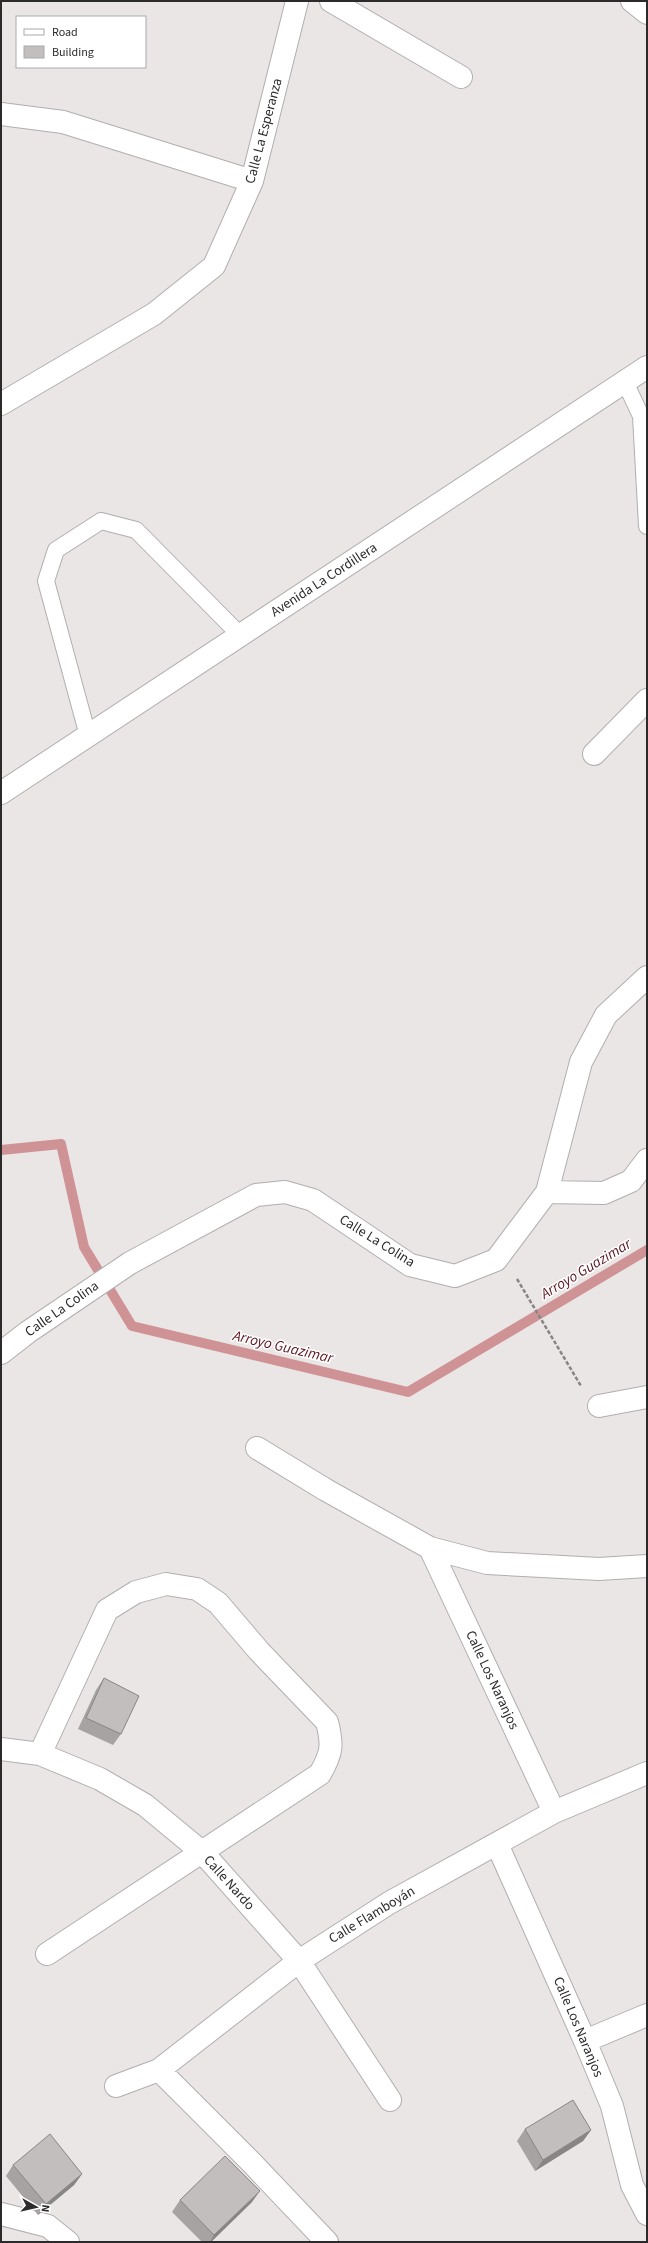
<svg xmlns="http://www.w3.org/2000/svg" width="648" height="2243" viewBox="0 0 648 2243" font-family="'Source Sans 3',sans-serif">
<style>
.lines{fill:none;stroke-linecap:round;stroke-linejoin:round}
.stream{stroke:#cf9395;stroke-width:10}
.service-casing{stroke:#b2aeae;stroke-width:18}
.minor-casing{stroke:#b2aeae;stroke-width:24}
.secondary-casing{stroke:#b2aeae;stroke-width:24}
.path{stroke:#898586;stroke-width:2.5;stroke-dasharray:4 2;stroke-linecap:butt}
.service{stroke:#fff;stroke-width:16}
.minor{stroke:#fff;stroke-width:22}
.secondary{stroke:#fff;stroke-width:22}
.wall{fill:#a8a3a3}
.shaded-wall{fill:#888585}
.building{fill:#c3bebe;stroke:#888585}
.labels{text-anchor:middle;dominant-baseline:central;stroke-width:3;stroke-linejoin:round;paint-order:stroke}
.street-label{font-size:14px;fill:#2c2a2b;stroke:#fff}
.water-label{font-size:15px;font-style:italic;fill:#5c1520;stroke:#fff}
</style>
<rect width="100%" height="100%" fill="#ebe6e6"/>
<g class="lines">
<path class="stream" d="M1,1150L61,1144L84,1247L132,1326L408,1392L647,1250"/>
<g class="service-casing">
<path id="service" d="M625,382L641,416L647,526
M88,736L46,581L56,550L101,521L136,530L240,635"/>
</g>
<g class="minor-casing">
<path id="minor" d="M331,1L461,77
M632,1L647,13
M1,114L63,122L252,181
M1,404L154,314L214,266L252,181L297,1
M594,754L647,700
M547,1192L604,1193L631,1181L647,1160
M1,1353L28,1332L130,1263L256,1195L285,1192L313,1200L410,1265L455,1276L496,1260L547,1192L581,1062L606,1015L647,977
M599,1406L647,1397
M257,1448L326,1490L430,1548L487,1563L599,1569L647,1566
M430,1548L554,1812
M1,1749L40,1754L100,1779L145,1805L203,1853L299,1961L390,2100
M40,1754L107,1610L136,1592L166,1584L197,1589L218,1603L259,1651L327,1722C333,1745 332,1753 320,1774L47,1954
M497,1844L585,2041L612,2106L632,2185L647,2214
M585,2041L647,2015
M159,2070L251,2162L327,2242
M116,2086L159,2070L299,1961L389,1903L554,1812L647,1773
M1,2214L48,2226L68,2242"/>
</g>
<g class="secondary-casing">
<path id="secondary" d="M1,793L647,367"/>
</g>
<path class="path" d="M517,1279L581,1386"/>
<use href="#service" class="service"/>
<use href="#minor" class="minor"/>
<use href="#secondary" class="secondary"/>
</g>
<path class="wall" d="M104,1678L121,1734L113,1745L78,1729L96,1690Z
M525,2129L591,2130L583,2141L535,2171L517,2141Z
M13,2165L82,2174L74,2185L38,2215L6,2176Z
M180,2200L252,2202L211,2242H202L172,2212Z"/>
<path class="shaded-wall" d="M591,2130L583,2141L535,2171L543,2160Z
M82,2174L74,2185L38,2215L46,2204Z
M260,2191L252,2202L211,2242H210L214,2235Z"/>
<path class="building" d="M104,1678L139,1696L121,1734L86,1718Z
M573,2100L591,2130L543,2160L525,2129Z
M50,2134L82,2174L46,2204L13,2165Z
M225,2156L260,2191L214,2235L180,2200Z"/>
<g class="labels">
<g class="street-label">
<text transform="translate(264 131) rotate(-75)">Calle La Esperanza</text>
<text transform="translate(324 580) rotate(-33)">Avenida La Cordillera</text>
<text transform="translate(377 1241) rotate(32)">Calle La Colina</text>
<text transform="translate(62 1309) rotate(-35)">Calle La Colina</text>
<text transform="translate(492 1680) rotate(65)">Calle Los Naranjos</text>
<text transform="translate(229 1883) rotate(48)">Calle Nardo</text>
<text transform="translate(372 1915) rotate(-31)">Calle Flamboyán</text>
<text transform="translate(578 2027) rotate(67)">Calle Los Naranjos</text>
</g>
<g class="water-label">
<text transform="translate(586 1269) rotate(-31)">Arroyo Guazimar</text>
<text transform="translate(283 1347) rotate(13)">Arroyo Guazimar</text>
</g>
</g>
<rect width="648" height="2243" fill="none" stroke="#2c2a2b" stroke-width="4"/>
<rect x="16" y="16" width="130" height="52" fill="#ffffff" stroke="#abaaaa"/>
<rect x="24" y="29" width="20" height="6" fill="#ffffff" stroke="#abaaaa"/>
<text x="52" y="36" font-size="12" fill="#2c2a2b">Road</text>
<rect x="24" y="46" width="20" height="12" fill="#c3bebe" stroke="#abaaaa"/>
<text x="52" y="56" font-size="12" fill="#2c2a2b">Building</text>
<g transform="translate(36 2207) rotate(98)" stroke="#ffffff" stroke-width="3" paint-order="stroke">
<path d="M0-3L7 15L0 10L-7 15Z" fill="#2c2a2b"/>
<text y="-6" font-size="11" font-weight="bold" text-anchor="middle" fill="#2c2a2b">N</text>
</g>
</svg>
